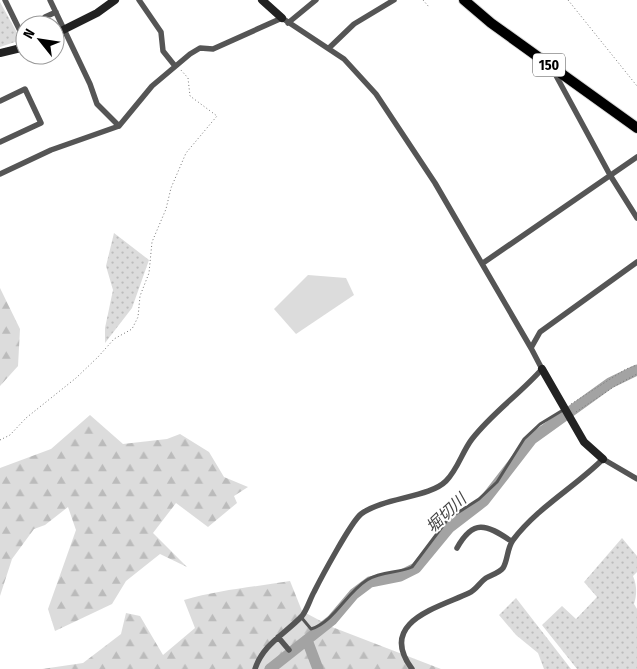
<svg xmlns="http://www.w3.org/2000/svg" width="637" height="669" viewBox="0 0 637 669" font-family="'Fira Sans Condensed','Noto Sans JP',sans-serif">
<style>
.grass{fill:url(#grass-dots)}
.forest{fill:url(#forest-firs)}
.garden{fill:#dcdcdc}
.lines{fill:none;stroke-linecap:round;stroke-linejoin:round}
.river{stroke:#a3a3a3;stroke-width:11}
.highway-casing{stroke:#dbdbdb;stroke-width:12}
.path{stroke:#777;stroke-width:1;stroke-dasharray:1 2.5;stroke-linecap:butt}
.lane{stroke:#555;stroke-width:3}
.street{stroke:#555;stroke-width:5.5}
.secondary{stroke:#222;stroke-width:8}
.highway{stroke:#000;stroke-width:10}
.labels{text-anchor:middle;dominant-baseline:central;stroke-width:4;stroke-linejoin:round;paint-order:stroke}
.shield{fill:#fff;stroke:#4c4c4c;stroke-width:1}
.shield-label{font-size:14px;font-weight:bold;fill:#000}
.water-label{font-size:16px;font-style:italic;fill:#444;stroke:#fff}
</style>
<defs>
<pattern id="grass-dots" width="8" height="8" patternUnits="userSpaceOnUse" patternTransform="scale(1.25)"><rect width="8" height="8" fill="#dcdcdc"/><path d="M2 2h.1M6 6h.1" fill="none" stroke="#bbb" stroke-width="1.8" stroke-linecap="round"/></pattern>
<pattern id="forest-firs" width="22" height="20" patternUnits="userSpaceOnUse" patternTransform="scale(1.25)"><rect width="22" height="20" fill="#dcdcdc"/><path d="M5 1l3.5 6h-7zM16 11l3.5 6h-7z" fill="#bbb"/></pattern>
</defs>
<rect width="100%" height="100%" fill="#fff"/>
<path class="grass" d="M0,2L21,40L0,47Z
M114,233L149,260L132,308L105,343V328L113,290L106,266Z
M622,538L637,556V572L633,576C637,585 637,595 634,604L637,609V669H577L542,625L562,606L576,619L597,597L584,582Z
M516,598L571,669H544L538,653L516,635L499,615Z"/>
<path class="forest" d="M0,288L20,329L18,366L0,386Z
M90,415L123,444L167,439L180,434L209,452L224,477L248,487L234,496L237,503L208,527L176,503L153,533L187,567L160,554L126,581L112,604L55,631L48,609L76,530L68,507L45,525L34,529L12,559L0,596V468L51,449Z
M290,581L302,611L332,627L441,669H42L83,663L121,634L126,613L140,616L163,655L195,628L184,600C219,590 254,587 290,581Z"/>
<path class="garden" d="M308,275L346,278L354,295L296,334L274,309Z"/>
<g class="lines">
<path class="river" d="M307,640L318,669
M270,669L332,620L354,594L370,582L400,576L416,568L449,528L484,501L532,439L610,383L637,370"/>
<g class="highway-casing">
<path id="highway" d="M464,0L491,23L637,128"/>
</g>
<path class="path" d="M423,0L429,7
M568,0L637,86
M571,404L626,369L637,365
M576,412L615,386L637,374
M0,440L10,435L26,418L76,378L98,357L114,339L132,329L138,317L140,296L149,273L152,242L166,209L171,188L186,153L217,116L190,96L188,78L180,69"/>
<path class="lane" d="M301,617L311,629C334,622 346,593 367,580C383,570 397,574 412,567L448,519L479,499L497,482L524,439L540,424L563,410"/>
<path class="street" d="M5,0L25,41
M50,0L90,84L97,104L119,126
M139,0L161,32L163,51L175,66
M45,17L56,12
M288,23L316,0
M329,48L354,24L394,0
M553,70L610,175L637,218
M0,101L25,89L41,123L0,142
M0,174L51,150L119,126L152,86L190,54L200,48L213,49L282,18L344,59L376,94L435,183L531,348L542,369C520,394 493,412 472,439C462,452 458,469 446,481C429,498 384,497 361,514C351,522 321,578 314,592C310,599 307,610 302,616C285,634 263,644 255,669
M483,263L637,157
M531,348L540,332L637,262
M457,548C473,519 486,524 511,541
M278,637L289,650
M412,669C377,622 437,608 469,593C476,590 480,582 486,578C491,575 499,573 503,568C508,560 507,548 513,540C538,507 575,487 603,459L637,479"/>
<path class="secondary" d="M262,0L282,18
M55,34L97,13L115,0
M0,53L25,47
M542,369L584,442L603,459"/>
<use href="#highway" class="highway"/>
</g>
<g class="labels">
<rect class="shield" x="533" y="53.5" width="32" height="23" rx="4"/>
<g class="shield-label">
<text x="549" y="65">150</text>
</g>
<g class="water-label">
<text transform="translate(446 513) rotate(-43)">堀切川</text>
</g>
</g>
<g transform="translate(40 40) rotate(300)"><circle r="24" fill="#ffffff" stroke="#999999"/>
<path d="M0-4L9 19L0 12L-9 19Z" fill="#000000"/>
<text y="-8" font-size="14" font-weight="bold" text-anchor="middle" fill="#000000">N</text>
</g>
</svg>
